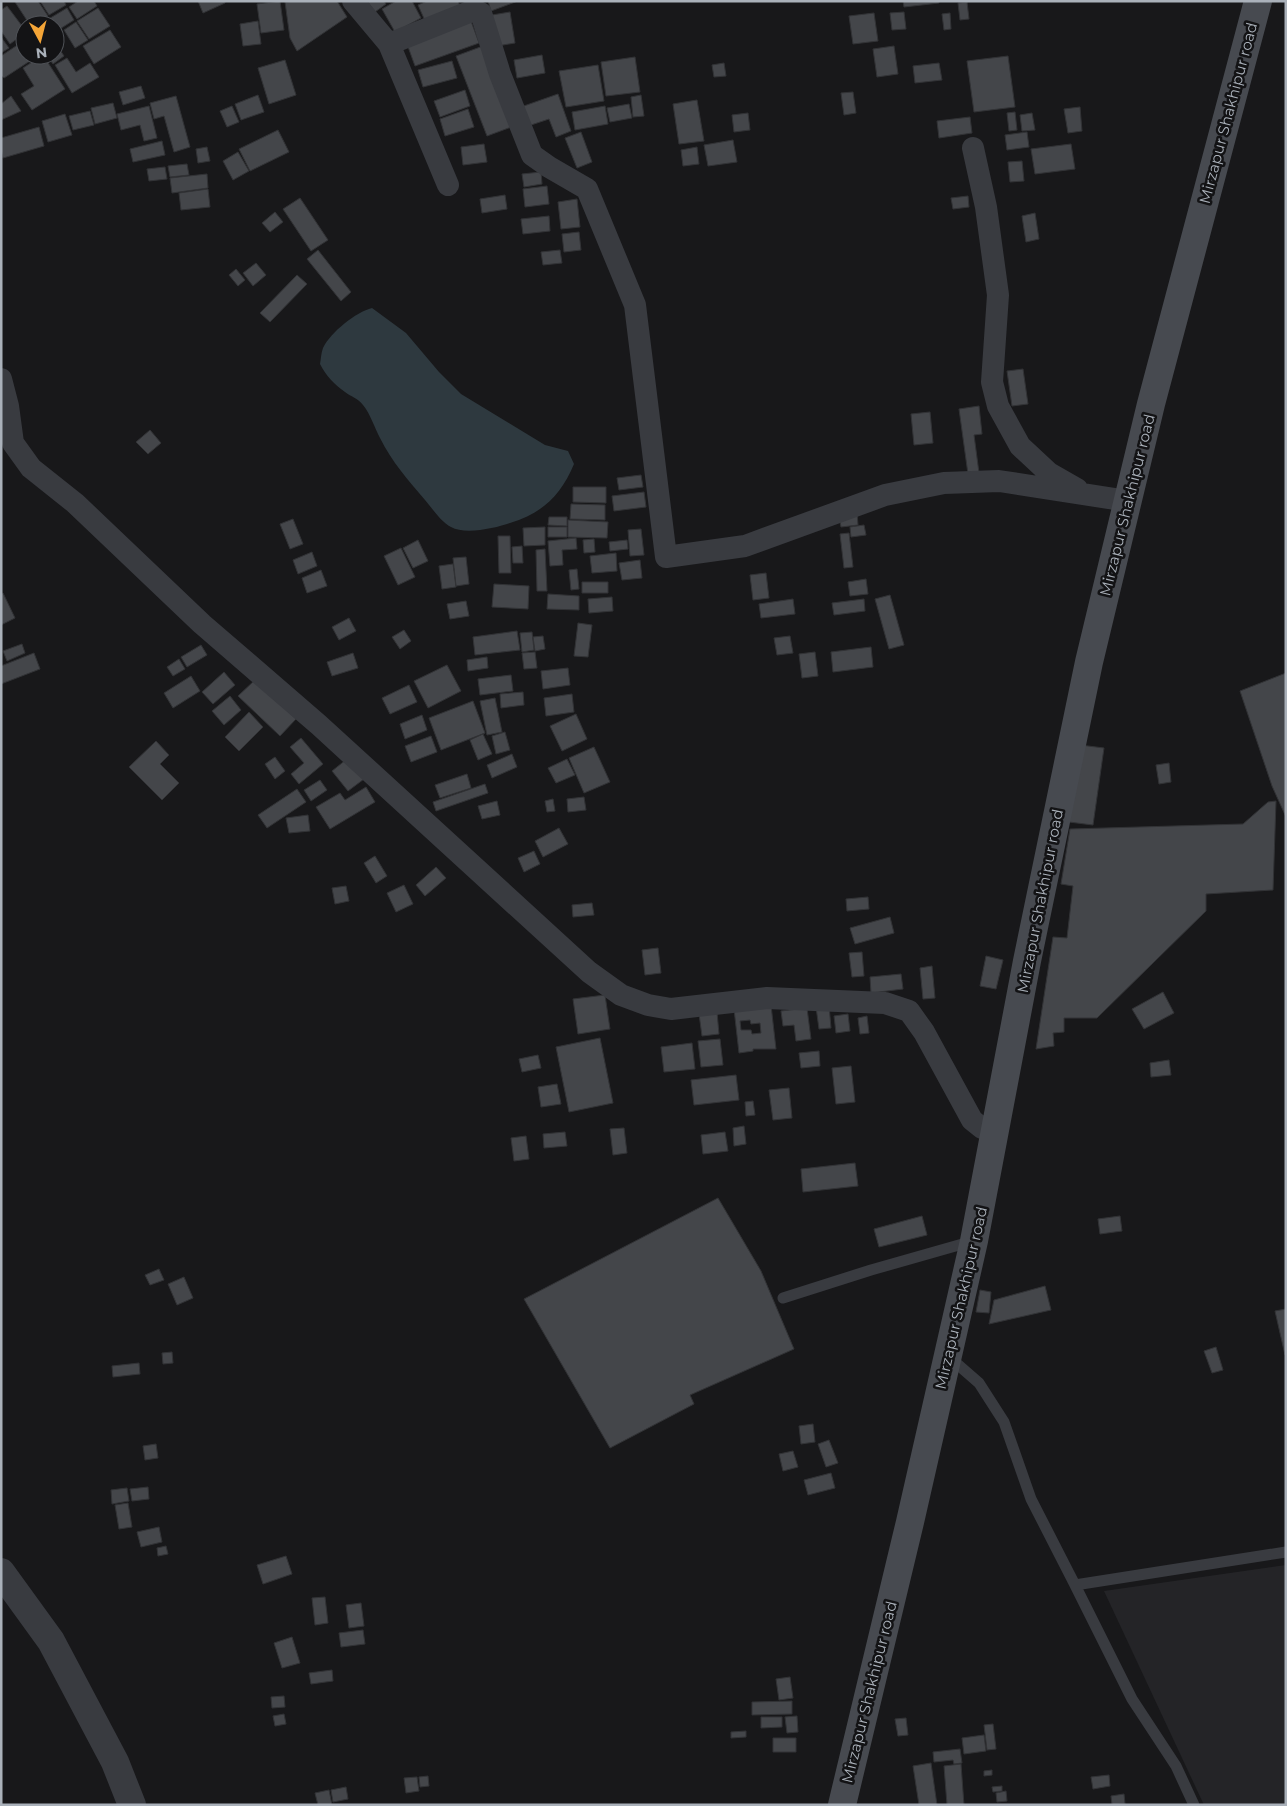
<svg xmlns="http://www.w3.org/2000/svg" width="1287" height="1806" viewBox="0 0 1287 1806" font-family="Montserrat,sans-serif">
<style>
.built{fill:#242427}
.water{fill:#2e393f}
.building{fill:#44464a;stroke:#323336;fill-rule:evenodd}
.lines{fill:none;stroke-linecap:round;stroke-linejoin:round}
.service{stroke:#393b40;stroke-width:11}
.minor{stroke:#393b40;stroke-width:22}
.tertiary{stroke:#393b40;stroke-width:28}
.secondary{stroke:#474a50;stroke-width:28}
.labels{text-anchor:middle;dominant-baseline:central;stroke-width:5;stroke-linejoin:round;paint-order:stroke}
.street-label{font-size:15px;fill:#aab1ba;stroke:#131315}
</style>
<rect width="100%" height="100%" fill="#18181a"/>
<path class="built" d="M1286,1565V1805H1204L1104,1591Z"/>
<path class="water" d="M372,308L406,333L439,372L461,394L545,445L568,451L574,464C561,495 543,513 510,523C496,528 465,535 451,527C441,522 432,508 425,500C408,480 392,462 380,438C374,427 371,415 363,405C359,399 350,396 345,392C334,384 326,376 320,364C321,359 321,353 323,348C331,332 356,312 372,308Z"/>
<path class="building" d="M16,1H38L48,16L35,25H30L15,2Z
M40,1H64L66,5L49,15Z
M78,1H94L97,6L77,19L69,7Z
M198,1H225V3L203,13Z
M280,1L284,30L261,33L257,4Z
M295,1H337L347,17L297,51L290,38L285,2Z
M367,1H384L386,4L375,12Z
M396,1H412L421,18L395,32L382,9Z
M427,1H458L461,8L426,23L418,5Z
M488,1H518L491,11Z
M903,1H939V3L904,7Z
M967,2L969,19L960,20L958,3Z
M7,6L25,30V33L10,44L1,31V10Z
M67,8L74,20L55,32V25H50L47,20Z
M98,8L110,26L89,39L77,21Z
M510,12L515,43L497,46L492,15Z
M904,12L906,29L892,30L890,13Z
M874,13L878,41L853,44L849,16Z
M950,13L951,29L944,30L942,14Z
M258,21L261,44L243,46L240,24Z
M471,21L479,43L415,66L407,44Z
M76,22L88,40L75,48L64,30Z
M110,30L121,47L94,64L83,46Z
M1,37L9,48L1,53Z
M25,40V55H39L4,78L1,75V56Z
M55,44H56L64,56L53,64L47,55H55Z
M483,46L514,126L487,136L456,56Z
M894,46L898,74L877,77L873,49Z
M43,55L65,89L32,110L21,94L34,86L23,68Z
M542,55L545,73L517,78L514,60Z
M1008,56L1015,107L974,112L967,61Z
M635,57L640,92L606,96L601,62Z
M67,58L76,72L90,63L99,77L72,93L55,65Z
M285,60L296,95L269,104L258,68Z
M452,61L457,78L423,87L418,70Z
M724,63L726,76L714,77L712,65Z
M939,63L942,80L915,83L913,66Z
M598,65L604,101L566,107L559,71Z
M141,86L145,98L123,105L119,92Z
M465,90L470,106L440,117L434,101Z
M853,92L856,113L844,115L841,93Z
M558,94L571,131L556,137L549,119L528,126L521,107Z
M258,95L264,112L241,120L235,104Z
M641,95L644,116L633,117L631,97Z
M11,96L21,111L1,120V104Z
M176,96L190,147L174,152L164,116L154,119L150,103Z
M697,100L704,141L679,144L673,104Z
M113,103L117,118L95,124L91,108Z
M629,104L632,118L610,122L607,108Z
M149,106L157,138L144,141L140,125L121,130L117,114Z
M232,106L239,122L227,127L220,111Z
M605,106L608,124L575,130L572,112Z
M1080,107L1082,131L1068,133L1064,109Z
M468,109L474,127L445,136L440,119Z
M90,111L94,125L73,130L69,116Z
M1015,112L1017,130L1009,131L1007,113Z
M748,113L750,130L734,132L732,115Z
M1032,113L1035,130L1022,131L1020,115Z
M65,114L72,135L48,142L42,121Z
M970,117L972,133L939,138L937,121Z
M39,127L44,146L3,158L1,150V138Z
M278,130L289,152L250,171L239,149Z
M581,132L592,162L577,168L565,138Z
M1027,132L1029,147L1007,150L1005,135Z
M733,140L737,162L708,166L704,145Z
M162,141L165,155L133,162L130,149Z
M484,144L487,162L463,165L461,147Z
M1071,144L1075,169L1035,174L1031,149Z
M207,147L210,161L198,163L196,149Z
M697,147L699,164L683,166L681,150Z
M238,152L249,171L233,180L223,161Z
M1022,161L1024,181L1010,182L1008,162Z
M187,164L189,175L170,177L168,166Z
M165,167L167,179L149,181L147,169Z
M541,172L542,184L524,187L522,174Z
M207,174L208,188L172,193L170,178Z
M547,186L549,204L525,207L523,189Z
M208,189L210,207L181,210L179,193Z
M505,195L507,209L482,213L480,199Z
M968,196L969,207L953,209L951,198Z
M300,198L328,240L311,251L283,209Z
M577,199L580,227L561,229L558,202Z
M275,212L283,222L270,232L262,223Z
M1035,213L1039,239L1026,242L1022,216Z
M549,216L550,231L523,234L521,219Z
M579,232L581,250L564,252L562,234Z
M318,250L351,292L341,301L307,259Z
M560,250L562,263L543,265L541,252Z
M256,263L266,275L253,286L243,273Z
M236,269L245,280L238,286L229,275Z
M297,275L307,284L270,322L260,313Z
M1023,369L1028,404L1012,406L1007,371Z
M979,406L982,434L974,435L979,473L968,474L959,409Z
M930,412L933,443L914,445L911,414Z
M150,430L161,443L148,454L136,442Z
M641,475L643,487L619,490L617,478Z
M573,487H606V503L573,502Z
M644,492L646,507L614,511L612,496Z
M571,504L605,505V520L570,519Z
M857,513L858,525L841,527L839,515Z
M549,517H567V526L548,525Z
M293,519L303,544L290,549L280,524Z
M568,520L608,522L607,538L568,537Z
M864,525L866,535L851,537L850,527Z
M545,527V545L524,546L523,528Z
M548,527H567V537H548Z
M641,529L644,555L630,556L628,530Z
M849,533L853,567L844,568L840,534Z
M498,536H510L511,573H499Z
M576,538L577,549L562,550L563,565L550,566L548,541Z
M594,539L595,552L584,553L583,540Z
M418,540L428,561L413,568L403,548Z
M627,540L628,549L610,551L609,542Z
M522,546L523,563H513L512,547Z
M401,548L415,577L398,585L384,556Z
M545,549L547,591H537L536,550Z
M312,552L317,566L298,574L293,560Z
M616,553L617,571L592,573L590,556Z
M466,557L469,584L456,586L453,558Z
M640,560L642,578L622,580L619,563Z
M453,564L456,587L442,589L439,566Z
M577,569L579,589L571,590L569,570Z
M321,570L327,586L307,593L302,578Z
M766,573L769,598L753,600L750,575Z
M866,579L868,594L850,596L848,582Z
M582,582H608V593H582Z
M494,584L529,586L528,609L492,607Z
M3,593L15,618L1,625V594Z
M548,594L579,596V610L547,609Z
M890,595L904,645L889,649L875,599Z
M612,597L613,611L589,613L588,599Z
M793,599L795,614L761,618L759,604Z
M864,599L865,611L834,615L832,603Z
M466,601L469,616L450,619L447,604Z
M349,618L356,631L339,640L332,627Z
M578,623L592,625L588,657L574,656Z
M404,630L411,641L400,649L392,637Z
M517,631L520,650L475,655L473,637Z
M532,632L534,650L522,652L520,633Z
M543,636L545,649L535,651L533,637Z
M790,636L793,653L777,655L774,638Z
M22,644L25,653L7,661L3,651Z
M201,645L207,655L187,667L181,657Z
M871,647L873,667L833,672L831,652Z
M535,652L537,668L524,669L522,653Z
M815,652L818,676L802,678L799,654Z
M34,653L40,669L1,684V666Z
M353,653L358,668L332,676L327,662Z
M487,657L488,668L468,671L467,660Z
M179,659L185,669L173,676L167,667Z
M447,665L461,691L428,708L414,681Z
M568,668L570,685L543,689L541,671Z
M224,672L235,685L213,704L202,692Z
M1286,673V817L1272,786L1240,691Z
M511,675L513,691L480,695L478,679Z
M191,676L200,691L173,708L164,693Z
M255,680L296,719L280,736L238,696Z
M409,685L417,702L390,714L382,698Z
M523,692L524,705L501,708L500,694Z
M572,694L574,712L546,716L544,698Z
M230,696L241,710L224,725L212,711Z
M495,698L502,732L487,735L480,701Z
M473,701L485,733L441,750L429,718Z
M249,712L263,727L239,751L225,737Z
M576,714L587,739L562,751L550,726Z
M422,715L427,730L405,739L400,724Z
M505,732L510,750L496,754L492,736Z
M483,734L492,754L478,760L470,740Z
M431,736L437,752L411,762L405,746Z
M301,738L323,764L299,784L291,774L304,763L290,747Z
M156,741L169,755L160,764L179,783L162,800L129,767Z
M1080,745L1104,748L1093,825L1069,822Z
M594,747L610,782L584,793L569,758Z
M512,754L517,767L492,778L487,765Z
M275,757L285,771L275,779L265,764Z
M347,759L364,779L348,791L332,771Z
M567,759L575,775L556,783L548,768Z
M1169,763L1171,782L1159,784L1156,765Z
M467,774L471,788L440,798L435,785Z
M320,780L327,790L311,801L304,790Z
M485,784L488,793L436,811L433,802Z
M366,787L375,802L330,829L316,807L340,793L345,800Z
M297,789L306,802L267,828L258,815Z
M584,797L586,810L568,812L567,799Z
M553,799L555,811L547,812L545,801Z
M497,801L500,815L482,819L478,806Z
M1276,801L1273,890L1206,894V911L1097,1018H1064V1032L1053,1033L1054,1046L1036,1049L1053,937L1067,938L1073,886L1061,884L1070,829L1243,824L1268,802Z
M308,815L310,831L289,833L286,818Z
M559,828L568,844L543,857L535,841Z
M534,851L540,864L524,872L518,858Z
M375,856L387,876L376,883L364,863Z
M436,867L446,878L425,896L416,885Z
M404,885L413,904L396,912L387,893Z
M346,886L349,901L335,904L332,888Z
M868,897L869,909L847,911L846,899Z
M592,903L594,915L573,917L572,905Z
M890,917L894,933L855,944L850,928Z
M658,948L661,973L645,975L642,950Z
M862,952L864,976L852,977L849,953Z
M986,956L1003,960L996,989L980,986Z
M932,966L935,998L923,999L920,968Z
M901,974L903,989L871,993L870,977Z
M1163,992L1174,1013L1144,1029L1132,1009Z
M605,995L610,1029L578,1034L573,999Z
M771,1005L776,1049H753V1051L739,1053L734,1009ZM750,1020L751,1024L760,1023L761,1033L752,1034L751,1030H741L740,1021Z
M829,1005L831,1028L819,1029L816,1007Z
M807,1008L811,1039L796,1041L794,1025L783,1026L781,1011Z
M717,1012L719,1034L702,1036L699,1014Z
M848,1014L850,1031L836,1033L834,1016Z
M867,1016L869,1033L860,1034L858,1018Z
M600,1038L613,1103L569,1112L556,1047Z
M720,1039L723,1065L701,1067L698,1041Z
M692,1043L695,1069L664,1072L661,1047Z
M819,1051L820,1066L801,1068L799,1053Z
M538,1055L541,1068L522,1072L519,1059Z
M1169,1060L1171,1075L1151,1077L1150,1063Z
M851,1066L855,1102L836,1104L832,1068Z
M736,1075L739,1100L694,1105L691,1080Z
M557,1084L561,1104L541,1107L538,1087Z
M789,1088L792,1118L773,1120L769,1090Z
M753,1101L755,1115L746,1116L745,1102Z
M744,1126L746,1144L734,1146L733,1128Z
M624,1128L627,1153L613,1155L610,1129Z
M565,1132L567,1146L544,1148L543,1134Z
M725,1132L728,1151L703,1154L701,1135Z
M526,1136L529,1159L514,1161L511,1138Z
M855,1163L858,1186L803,1192L801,1169Z
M718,1198L761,1271L794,1349L690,1395L694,1404L610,1448L524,1299Z
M922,1216L927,1235L879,1247L874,1229Z
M1120,1216L1122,1231L1100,1234L1098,1219Z
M159,1269L164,1280L150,1285L145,1275Z
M184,1277L193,1298L177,1305L168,1284Z
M1045,1286L1051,1310L989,1324L994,1300Z
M980,1290L991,1292L989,1313L976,1312Z
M1286,1309V1355H1285L1275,1311Z
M1216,1347L1223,1370L1212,1373L1204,1351Z
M172,1352L173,1363L163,1364L162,1353Z
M139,1363L140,1374L113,1377L112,1366Z
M813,1424L815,1442L801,1444L799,1426Z
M829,1440L838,1463L826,1467L818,1444Z
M156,1444L158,1458L145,1460L143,1446Z
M793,1451L798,1467L783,1471L779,1454Z
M831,1473L835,1488L808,1495L804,1480Z
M148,1487L149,1499L132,1501L130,1489Z
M127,1488L129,1501L112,1504L111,1490Z
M128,1503L132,1527L119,1529L115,1505Z
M159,1527L162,1542L141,1547L137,1532Z
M166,1546L168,1554L158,1556L157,1548Z
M286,1556L292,1574L263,1584L257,1565Z
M325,1597L328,1623L315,1625L312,1598Z
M361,1603L364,1626L349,1628L346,1605Z
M363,1630L365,1644L341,1647L339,1633Z
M292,1637L300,1663L282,1668L274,1643Z
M332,1670L333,1681L311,1684L309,1673Z
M790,1677L793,1698L779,1700L776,1679Z
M284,1696L285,1707L272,1708L271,1697Z
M792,1701V1714L752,1715V1702Z
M284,1714L286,1724L275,1726L273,1716Z
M797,1716L798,1732L787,1733L785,1717Z
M761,1717H782V1727L761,1728Z
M906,1718L908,1735L898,1736L895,1719Z
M993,1724L996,1749L987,1750L984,1725Z
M746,1731V1737L731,1738V1732Z
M984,1735L986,1751L964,1754L962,1738Z
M773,1738H796V1752H773Z
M960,1749L962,1763L954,1764L953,1760L934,1762L933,1752Z
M931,1763L937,1805H919L913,1766Z
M961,1764L964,1805H947L944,1766Z
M992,1770V1775L984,1776V1771Z
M1109,1775L1110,1786L1093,1789L1091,1777Z
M428,1776L429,1786L420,1787L419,1777Z
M417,1777L419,1791L406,1793L404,1778Z
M1002,1786V1791L993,1792L992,1787Z
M346,1787L348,1799L333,1802L331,1790Z
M329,1790L332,1805H318L315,1793Z
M1006,1791L1007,1801L997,1802L996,1793Z
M1124,1794L1125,1804L1112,1805L1111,1796Z"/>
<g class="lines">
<path class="service" d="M783,1298L871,1270L973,1241
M948,1356L979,1383L1004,1422L1031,1499L1075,1585
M1194,1805L1176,1766L1132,1699L1075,1585L1286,1552"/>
<path class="minor" d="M353,1L389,44L448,185
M389,44L474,10L481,13L500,74L532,155L549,167L587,189L635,305L666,557L745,546L885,495L944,483L999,481L1128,501
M973,148L986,207L998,295L992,382L998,406L1020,446L1049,473L1077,489
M1,379L8,406L13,443L31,468L75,503L202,624L319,725L589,972L621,995L648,1005L671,1009L767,998L885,1003L909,1011L924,1032L972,1120L982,1128L996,1133"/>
<path class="tertiary" d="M1,1572L51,1641L115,1762L132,1805"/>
<path class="secondary" d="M842,1805L910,1522L974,1241L1027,961L1089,662L1151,404L1258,1"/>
</g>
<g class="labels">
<g class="street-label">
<text transform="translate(1228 113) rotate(-75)">Mirzapur Shakhipur road</text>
<text transform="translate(1127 505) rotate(-76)">Mirzapur Shakhipur road</text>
<text transform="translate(1040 901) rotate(-79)">Mirzapur Shakhipur road</text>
<text transform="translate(961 1298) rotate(-77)">Mirzapur Shakhipur road</text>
<text transform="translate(869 1692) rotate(-76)">Mirzapur Shakhipur road</text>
</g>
</g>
<rect width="1287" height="1806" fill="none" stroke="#aab1ba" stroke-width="5"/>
<g transform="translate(40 40) rotate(173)"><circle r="24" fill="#131315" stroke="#4f5257"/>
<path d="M0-4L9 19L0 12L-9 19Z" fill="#f4a537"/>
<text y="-8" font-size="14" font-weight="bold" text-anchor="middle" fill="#aab1ba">N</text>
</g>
</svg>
